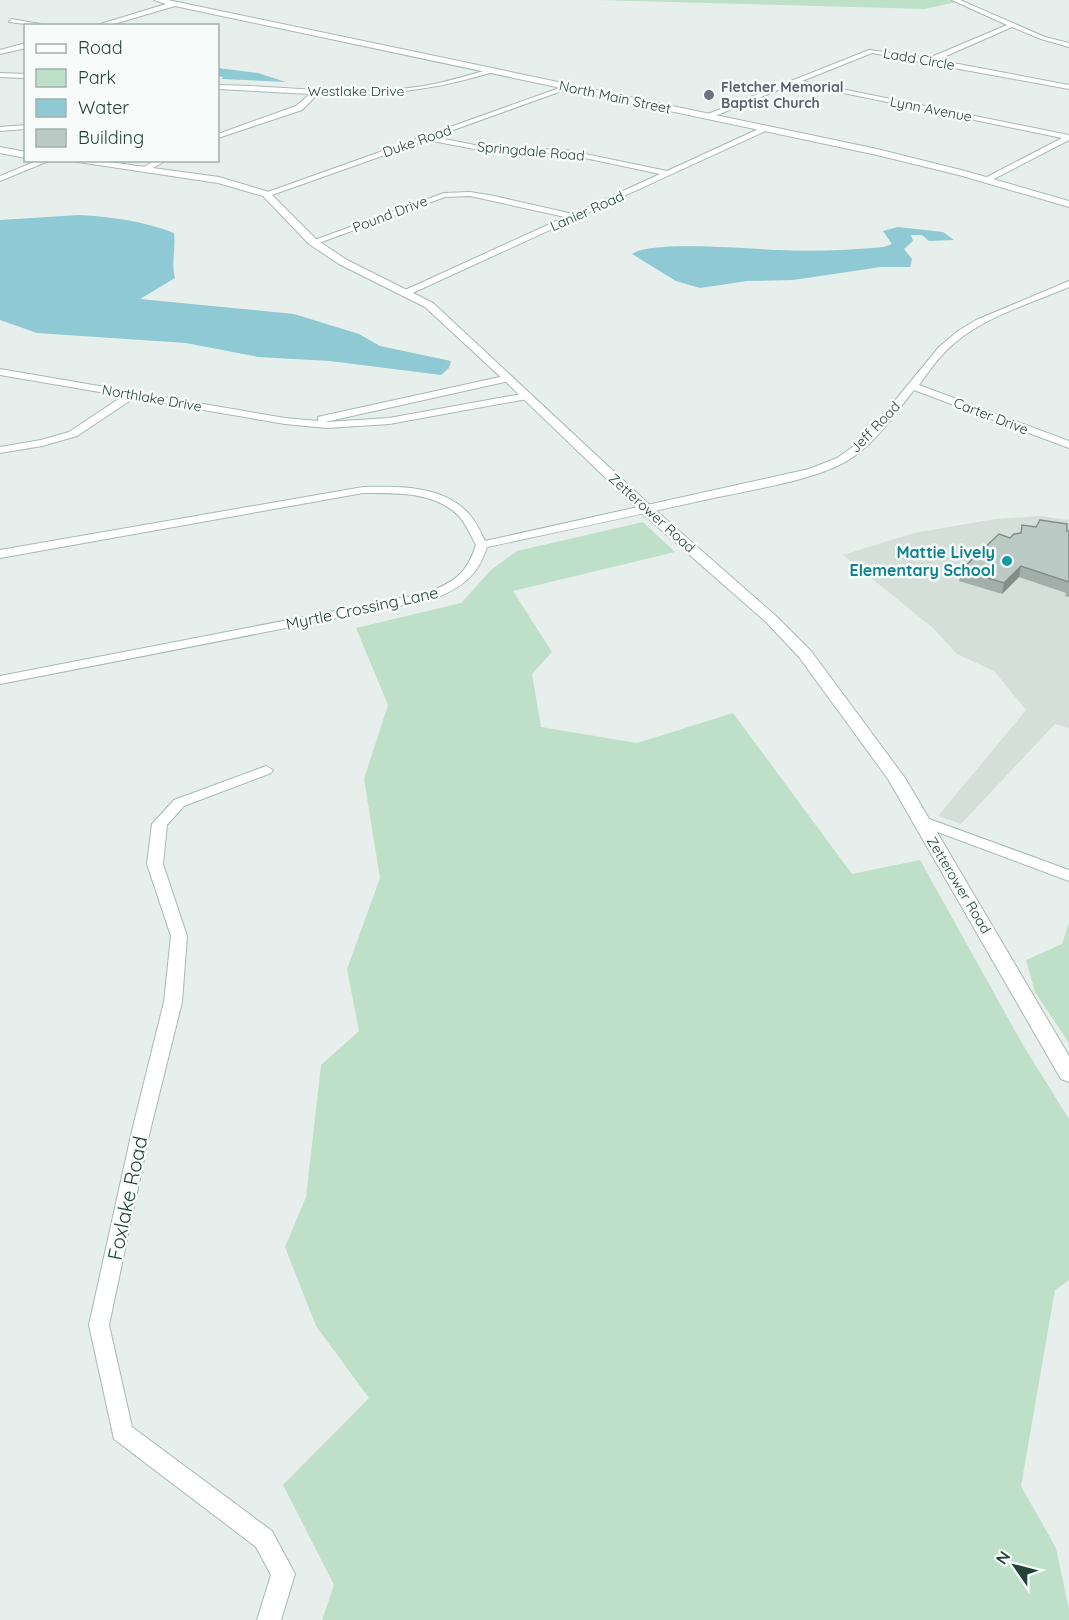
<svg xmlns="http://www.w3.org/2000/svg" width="1069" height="1620" viewBox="0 0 1069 1620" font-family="Quicksand,sans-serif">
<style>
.built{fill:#d4dfda}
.green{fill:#bfe0c8}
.water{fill:#8ec9d4}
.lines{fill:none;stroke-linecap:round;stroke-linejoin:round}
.minor-casing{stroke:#a8b8b2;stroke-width:2}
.tertiary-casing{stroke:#a8b8b2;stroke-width:2}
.minor{fill:#fff;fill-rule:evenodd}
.tertiary{fill:#fff;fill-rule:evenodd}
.wall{fill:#a1aea9}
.shaded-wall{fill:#838d89}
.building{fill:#bbcac4;stroke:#838d89;stroke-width:1.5}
.worship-dot{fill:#6b7280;stroke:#f7fbf9;stroke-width:2}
.culture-dot{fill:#0f9aa8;stroke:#f7fbf9;stroke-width:2}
.labels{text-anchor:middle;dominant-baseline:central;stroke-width:5;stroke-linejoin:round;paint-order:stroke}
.far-street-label{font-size:14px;fill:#24423a;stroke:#f7fbf9}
.far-worship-label{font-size:14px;font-weight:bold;fill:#5b616d;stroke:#f7fbf9;text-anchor:start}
.culture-label{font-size:16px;font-weight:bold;fill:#0d838f;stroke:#f7fbf9;text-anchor:end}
.street-label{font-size:16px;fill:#24423a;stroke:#f7fbf9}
.near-street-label{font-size:20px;fill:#24423a;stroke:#f7fbf9}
</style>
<rect width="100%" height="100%" fill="#e6efeb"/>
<path class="built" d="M1041,516L1069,520V728L1055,724L961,824L938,816L1026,710L994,671L957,654L934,629L843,555L914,533L995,519Z"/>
<path class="green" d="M596,0H965L925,9Z
M643,522L675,552L513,591L552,652L532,674L541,727L637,743L733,713L852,874L920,860L1023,1045L1069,1119V1280L1055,1290L1021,1486L1056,1548L1069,1609V1620H322L334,1585L283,1485L369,1398L316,1326L285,1247L306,1197L321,1065L359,1031L347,969L380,878L364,779L388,705L356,628L461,603L491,570L517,551Z
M1069,923V1043L1035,992L1026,960L1062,944Z"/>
<path class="water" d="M218,68L258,73L286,82L222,79L223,77L218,76Z
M79,215C113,217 143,221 174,233C176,250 171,263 175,278L140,299L294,314L359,334L380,346L451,361L449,368L441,375L330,361L258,357L186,343L37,333L0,320V220Z
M898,227L943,232L954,240L929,241L922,235H911L913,241L904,249L912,259L910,267H881L793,280L747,281L700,288L676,281L632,254C650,240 751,249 778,250C813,252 849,250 884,247L892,244L883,231Z"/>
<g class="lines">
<g class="minor-casing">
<path id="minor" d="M952,0H960L1045,37L1069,43V47L1041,39L1012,27L937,60L1069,85V89L872,53L802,81L1069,135V140L988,182H985V178L1062,138L795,83L710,118L703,116L869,50L929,58L1007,25Z
M11,19L40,24L43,26L9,22Z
M491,69L493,72C435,90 378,97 318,94L302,110L218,138V134L296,106L310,94L218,89V85C287,86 355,97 424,86C447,82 469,75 491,69Z
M0,73L26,74V78L0,77Z
M568,85L570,88L434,137L485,147L566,150L667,171L765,126L772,128L406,296L401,293L403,291L565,217L470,196L445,197L316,244L309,242L444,193L470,192L494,196L573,214L660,174L566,154L485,151L427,140L269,196L262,194Z
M26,125V129L0,131V127Z
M39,160H51L0,181V176Z
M156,160H167L146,172L139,170Z
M1069,281V287C1028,305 977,318 945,352C935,362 927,374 919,385L1069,441V448L914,390C894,415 874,446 845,462C813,480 756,489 718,497C641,514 564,531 487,547C478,576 462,587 434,599L0,684V676L427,593C455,581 466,575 476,545C471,536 466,524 459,516C434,491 395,493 363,493L0,558V550L363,487C397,486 443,485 468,513C476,521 480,531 485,541L809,469L837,458L854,446L874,426L939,347L958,331L976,320Z
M0,369L285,418L318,421V417L322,416L509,375L514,378L509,381L325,422H327L389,418L527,393L532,396L527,399L389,424L327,428L285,424L134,398L77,436L42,446L0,453V447L41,440L69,432L123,396L0,375Z
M266,766L273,770L271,773L184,806L167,825L163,864L187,936L182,1002L150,1131L109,1325L132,1427L272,1531L295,1574L281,1620H257L271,1575L256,1547L114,1439L89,1325L132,1131L164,1002L171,936L147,864L152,824L174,800Z
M921,816L1069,870V881L916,824L913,821Z"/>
</g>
<g class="tertiary-casing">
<path id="tertiary" d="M154,0H168L877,149L965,171L1069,201V207L959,175L877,155L175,6L107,26H94L166,4Z
M26,43V48L0,54V50Z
M0,147L26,152V158L0,153Z
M65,160H94L219,177L269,192L317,240L347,260L433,303L653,508L776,616L811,651L905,778L1069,1056V1082L1061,1079L888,779L799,657L766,622L643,514L505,381L425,307L339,264L309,244L263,196L218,183Z"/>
</g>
<use href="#minor" class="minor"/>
<use href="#tertiary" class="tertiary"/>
</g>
<path class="wall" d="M1069,531V597L1065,596L1066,593L1019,577L1002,594L959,581L961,570L1010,538Z"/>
<path class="shaded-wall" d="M1021,566L1019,577L1002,594L1004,583Z"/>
<path class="building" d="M1040,520L1067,524V531H1069V582L1021,566L1004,583L961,570L999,534L1010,538L1014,534L1021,533L1022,525L1036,527Z"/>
<circle class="worship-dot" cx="709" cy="95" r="6"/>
<circle class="culture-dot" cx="1007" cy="561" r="6"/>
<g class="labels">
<g class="far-street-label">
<text transform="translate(919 59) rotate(10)">Ladd Circle</text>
<text x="356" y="91">Westlake Drive</text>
<text transform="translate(615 97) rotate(12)">North Main Street</text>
<text transform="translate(931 109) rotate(11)">Lynn Avenue</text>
<text transform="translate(417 141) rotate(-19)">Duke Road</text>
<text transform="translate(531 151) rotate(5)">Springdale Road</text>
<text transform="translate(587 211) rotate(-24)">Lanier Road</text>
<text transform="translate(390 214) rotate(-21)">Pound Drive</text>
<text transform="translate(152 398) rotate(10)">Northlake Drive</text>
<text transform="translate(991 416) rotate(21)">Carter Drive</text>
<text transform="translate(875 427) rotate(-46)">Jeff Road</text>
<text transform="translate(652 513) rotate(42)">Zetterower Road</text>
<text transform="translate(959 885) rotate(59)">Zetterower Road</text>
</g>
<g class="far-worship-label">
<text x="721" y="87">Fletcher Memorial<tspan x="721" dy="16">Baptist Church</tspan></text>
</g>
<g class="culture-label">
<text x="995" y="552">Mattie Lively<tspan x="995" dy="18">Elementary School</tspan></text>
</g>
<g class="street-label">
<text transform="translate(362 608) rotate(-12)">Myrtle Crossing Lane</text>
</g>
<g class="near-street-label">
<text transform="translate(127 1198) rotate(-78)">Foxlake Road</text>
</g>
</g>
<rect x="24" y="24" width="195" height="138" fill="#f7fbf9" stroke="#a3b1ad" stroke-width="1.5"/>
<rect x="36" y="44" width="30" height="9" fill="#ffffff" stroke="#a3b1ad" stroke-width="1.5"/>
<text x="78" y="54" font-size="18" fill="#24423a">Road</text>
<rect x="36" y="69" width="30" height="18" fill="#bfe0c8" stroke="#a3b1ad" stroke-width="1.5"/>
<text x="78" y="84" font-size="18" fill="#24423a">Park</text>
<rect x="36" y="99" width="30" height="18" fill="#8ec9d4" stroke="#a3b1ad" stroke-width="1.5"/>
<text x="78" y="114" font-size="18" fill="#24423a">Water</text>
<rect x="36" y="129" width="30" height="18" fill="#bbcac4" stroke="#a3b1ad" stroke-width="1.5"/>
<text x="78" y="144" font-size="18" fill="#24423a">Building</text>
<g transform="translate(1015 1566) rotate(305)" stroke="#f7fbf9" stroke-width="4.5" paint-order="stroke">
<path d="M0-4.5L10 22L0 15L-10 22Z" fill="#24423a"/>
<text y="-9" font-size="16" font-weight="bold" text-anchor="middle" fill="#24423a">N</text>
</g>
</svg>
